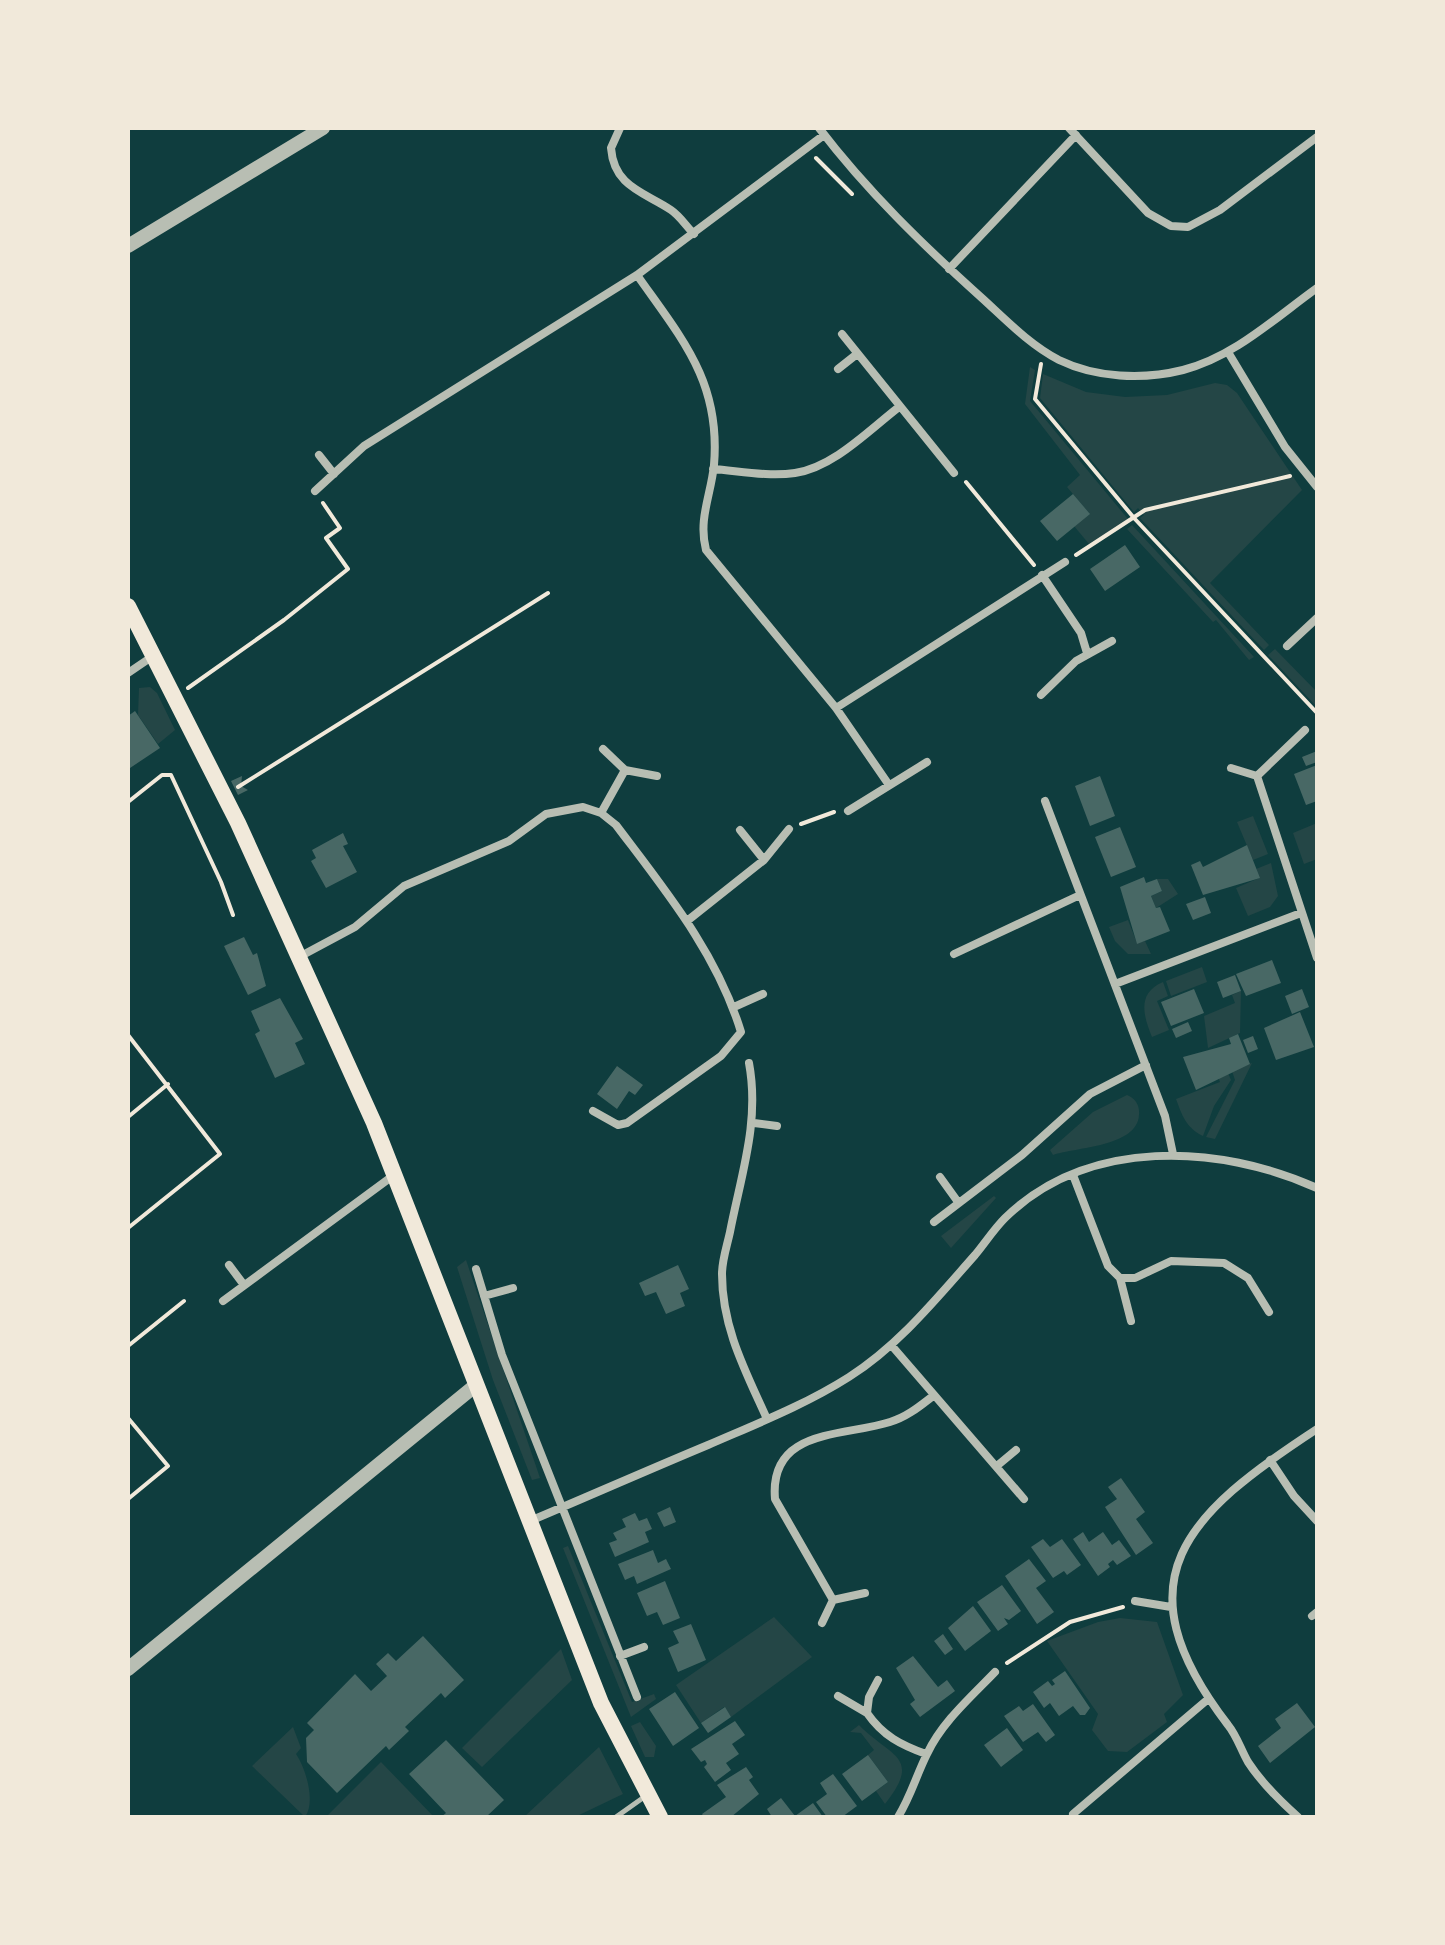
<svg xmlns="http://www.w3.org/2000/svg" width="1445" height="1945" viewBox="0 0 1445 1945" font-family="'Fira Sans Condensed',sans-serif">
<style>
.green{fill:#244646}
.building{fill:#486865}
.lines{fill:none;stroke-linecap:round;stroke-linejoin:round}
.path{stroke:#f1e9da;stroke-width:4}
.service{stroke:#b8beb3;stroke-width:5}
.minor{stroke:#b8beb3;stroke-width:8}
.tertiary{stroke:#b8beb3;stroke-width:14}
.secondary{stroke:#f1e9da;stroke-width:16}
</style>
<rect width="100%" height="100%" fill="#0f3d3e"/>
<path class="green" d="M1030,367L1035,370L1030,401L1128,519L1089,544L1074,526L1089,513L1067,487L1080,475L1025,404Z
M1043,374L1086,392L1125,397L1167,395L1215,383L1227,385L1237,393L1302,490L1210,583L1269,645L1264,650L1140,518L1144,515L1138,508L1134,512L1040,398Z
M1132,525L1254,657L1249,660L1216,620L1213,622L1127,529Z
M1275,649L1317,692V707L1268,655Z
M150,687L157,693L175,730L158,744L138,715L139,688Z
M1253,816L1268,854L1253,860L1237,822Z
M1317,823V859L1304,864L1293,833Z
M1271,863L1278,896L1270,907L1248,916L1236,888L1259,878L1256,869Z
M1157,879H1168L1178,894L1156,908L1151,896L1162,891Z
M1128,920L1137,943L1145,941L1151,954H1128L1115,941L1109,927Z
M1202,967L1207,982L1171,996L1166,981Z
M1163,982L1168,996L1157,1001L1169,1030L1152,1037C1143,1015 1137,993 1163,982Z
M1241,991L1240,1033L1208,1048L1204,1016L1235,1003L1232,995Z
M1252,1063L1215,1139L1206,1137L1235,1080L1232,1071Z
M1228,1073L1231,1080L1214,1106L1203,1136C1186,1128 1182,1115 1176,1099L1220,1082L1218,1077Z
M1127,1095C1135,1098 1140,1105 1139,1115C1137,1147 1076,1147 1053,1155L1050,1150L1093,1112Z
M994,1196L996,1198L951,1248L941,1236Z
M466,1260L540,1478L532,1480L493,1380L457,1267Z
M568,1546L632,1702L654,1694L656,1699L631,1717L563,1548Z
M774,1617L812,1657L731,1717L724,1707L701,1723L676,1685Z
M1120,1618L1157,1622L1183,1695L1164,1714L1167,1722L1127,1752L1108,1751L1092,1730L1098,1714L1047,1641L1098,1622Z
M561,1649L572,1680L482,1767L462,1748Z
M640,1722L656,1746L654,1757H645L631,1726Z
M859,1725C890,1757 923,1756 885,1804L876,1791L888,1782L868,1755L874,1750L861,1733L850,1732Z
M293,1727L301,1748L296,1754C306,1769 316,1802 305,1817L252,1766Z
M599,1747L623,1794L575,1817H524Z
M381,1762L434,1817H326Z"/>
<path class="building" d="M1073,494L1090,514L1057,541L1040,521Z
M1125,545L1140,567L1105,591L1090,569Z
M135,711L160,748L130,768L128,716Z
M1317,751V762L1306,766L1302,757Z
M1317,765V801L1306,805L1294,774Z
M242,776L241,786L248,790L238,795L231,781Z
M1100,776L1115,816L1090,826L1075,786Z
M1120,827L1136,867L1111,877L1095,837Z
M343,833L348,844L343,846L357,872L326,888L311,861L316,858L312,850Z
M1247,845L1260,878L1203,895L1191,865L1200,861L1203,867Z
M1144,877L1146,883L1157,879L1162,891L1151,896L1156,908L1160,907L1170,931L1137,944L1120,887Z
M1205,897L1211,913L1193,920L1186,904Z
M244,937L253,955L257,953L266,986L248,995L224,946Z
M1272,960L1281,983L1246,996L1236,974Z
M1235,975L1241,991L1223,998L1217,982Z
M1194,989L1204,1013L1171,1026L1161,1002Z
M1302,989L1309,1007L1292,1014L1285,996Z
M280,998L303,1039L295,1043L305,1064L275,1078L255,1034L260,1031L251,1011Z
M1300,1012L1314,1047L1276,1060L1264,1028Z
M1188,1022L1192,1031L1176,1038L1172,1029Z
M1238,1034L1250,1064L1196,1090L1183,1057L1231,1044L1229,1038Z
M1253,1036L1258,1049L1248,1053L1243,1040Z
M617,1066L643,1085L635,1095L629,1091L617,1109L597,1094Z
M678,1265L689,1289L680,1293L685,1306L666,1314L656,1292L645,1296L639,1283Z
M1121,1478L1145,1512L1136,1519L1153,1543L1136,1555L1105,1507L1117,1499L1108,1487Z
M670,1507L676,1522L664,1527L657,1513Z
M635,1513L639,1521L647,1518L652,1529L645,1532L649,1542L615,1557L609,1543L617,1540L613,1533L626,1527L622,1519Z
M1083,1532L1089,1542L1103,1532L1112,1545L1119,1540L1131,1556L1117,1565L1113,1560L1108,1564L1110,1567L1098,1576L1073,1539Z
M1043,1539L1050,1547L1062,1539L1081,1565L1067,1575L1064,1571L1053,1578L1031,1547Z
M653,1550L658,1563L666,1559L671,1569L637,1584L634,1576L625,1580L618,1564Z
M1029,1559L1046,1581L1036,1588L1054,1612L1037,1624L1005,1576Z
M665,1581L680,1618L663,1625L657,1612L647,1616L637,1593Z
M1002,1585L1021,1611L1009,1620L1004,1618L1008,1624L998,1631L977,1602Z
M973,1606L991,1631L965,1651L948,1628Z
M691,1624L706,1660L678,1672L668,1648L679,1643L673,1631Z
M943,1634L953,1649L945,1655L934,1641Z
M423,1636L464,1680L445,1698L441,1693L405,1727L409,1731L389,1750L386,1746L337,1793L307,1762L306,1738L314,1730L307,1723L355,1674L371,1691L387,1676L376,1664L388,1653L396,1661Z
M913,1656L938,1687L947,1680L955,1691L920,1717L910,1704L915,1700L896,1668Z
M1065,1671L1090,1708L1085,1715H1080L1073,1706L1059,1716L1050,1703L1044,1708L1033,1692L1048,1681L1052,1686L1055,1684L1052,1680Z
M675,1692L699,1728L673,1746L649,1709Z
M1297,1703L1315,1727L1270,1763L1258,1746L1281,1728L1275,1719Z
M1033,1704L1055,1735L1046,1742L1038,1732L1023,1742L1004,1716L1019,1706L1023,1711Z
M725,1707L731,1717L708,1733L701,1723Z
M735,1721L745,1735L732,1744L739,1754L726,1763L731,1770L715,1782L704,1767L707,1764L705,1760L701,1762L691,1749Z
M1007,1728L1023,1750L1001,1767L984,1745Z
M446,1740L504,1800L486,1817H441L446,1813L409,1774Z
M868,1755L888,1782L862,1801L842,1774Z
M746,1767L753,1777L749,1780L759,1794L731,1817H704L702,1814L726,1797L717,1785Z
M833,1774L857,1806L842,1817H827L816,1802L827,1794L820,1783Z
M781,1798L795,1816L813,1803L823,1817H772L767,1809Z"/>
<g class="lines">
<path class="path" d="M816,158L852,194
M1041,364L1035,399L1134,518L1317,713
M966,482L1034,565
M1076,555L1145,510L1290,476
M188,688L284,620L348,569L326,538L340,528L323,503
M238,787L548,593
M128,802L162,775H171L221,882L233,915
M801,824L834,812
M128,1035L220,1154L128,1228
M128,1117L168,1084
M128,1346L184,1301
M128,1418L168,1466L128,1499
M1007,1663L1070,1622L1123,1607"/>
<path class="service" d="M616,1817L647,1795"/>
<path class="minor" d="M620,128L611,148C614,187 644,192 671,210C680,216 686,226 694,234
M819,128C867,191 924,246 983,299C1006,320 1030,345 1059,360C1096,378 1143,380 1183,370C1234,357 1275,318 1317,288
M1069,128L1148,213L1171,226L1188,227L1220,210L1317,137
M949,269L1076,135
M637,275C682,339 721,382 714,465C711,495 698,519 706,550L836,708L889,785
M842,334L954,473
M1228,352L1285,447L1317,487
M838,369L857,354
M319,455L334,474
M713,469C739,471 769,477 795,473C834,467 869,430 899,407
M315,491L364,446L637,275L824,135
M1042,575L1081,633L1087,653
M1287,646L1317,618
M128,673L153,656
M1041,695L1076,661L1112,641
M836,708L1065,562
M1305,730L1257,776L1317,958
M603,749L625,770L657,776
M1231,768L1257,776
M1045,801L1165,1116L1173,1154
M848,811L927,762
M601,813L625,770
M740,830L764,860
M687,921L764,860L789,829
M954,954L1080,895
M299,957L355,927L404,886L509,841L546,814L583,807L601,813L616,825C665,890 717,953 741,1032L721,1056L627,1123L618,1125L593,1111
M1115,984L1301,913
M734,1007L763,994
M749,1063C760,1122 741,1175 730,1232C727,1246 722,1260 722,1274C722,1328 746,1372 767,1419
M754,1123L777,1126
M1073,1175L1108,1266L1120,1278
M940,1177L958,1202
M934,1222L1022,1155L1090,1094L1146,1065
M229,1265L244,1285
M476,1269L502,1355L637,1697
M1120,1278H1135L1171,1261L1224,1263L1248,1278L1269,1312
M1120,1278L1131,1321
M484,1296L513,1288
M223,1301L394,1175
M892,1346L1024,1499
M1270,1460L1294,1496L1317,1521
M998,1465L1016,1450
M530,1521C589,1496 648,1470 708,1445C756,1424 805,1405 849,1377C899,1345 936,1299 975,1255C985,1243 994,1229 1005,1218C1088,1137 1219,1144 1317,1188
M833,1600L775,1499C769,1428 843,1437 890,1422C907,1417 920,1406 933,1396
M1135,1601L1171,1607
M1312,1616L1317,1612
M822,1623L833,1600L865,1593
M620,1656L644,1647
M878,1680L869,1697L867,1713C883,1736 901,1745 926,1754
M838,1696L867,1713
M1073,1814L1207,1700
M898,1817C911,1796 916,1776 927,1754C942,1722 971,1697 995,1672
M1298,1817C1280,1801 1261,1782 1248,1762C1241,1750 1237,1736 1228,1725C1116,1579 1187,1514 1317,1429"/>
<path class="tertiary" d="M128,246L323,128
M128,1669L476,1385"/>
<path class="secondary" d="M128,606L238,823L374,1123L601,1703L660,1817"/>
</g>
<rect width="1445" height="1945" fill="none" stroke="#f1e9da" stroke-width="260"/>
</svg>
